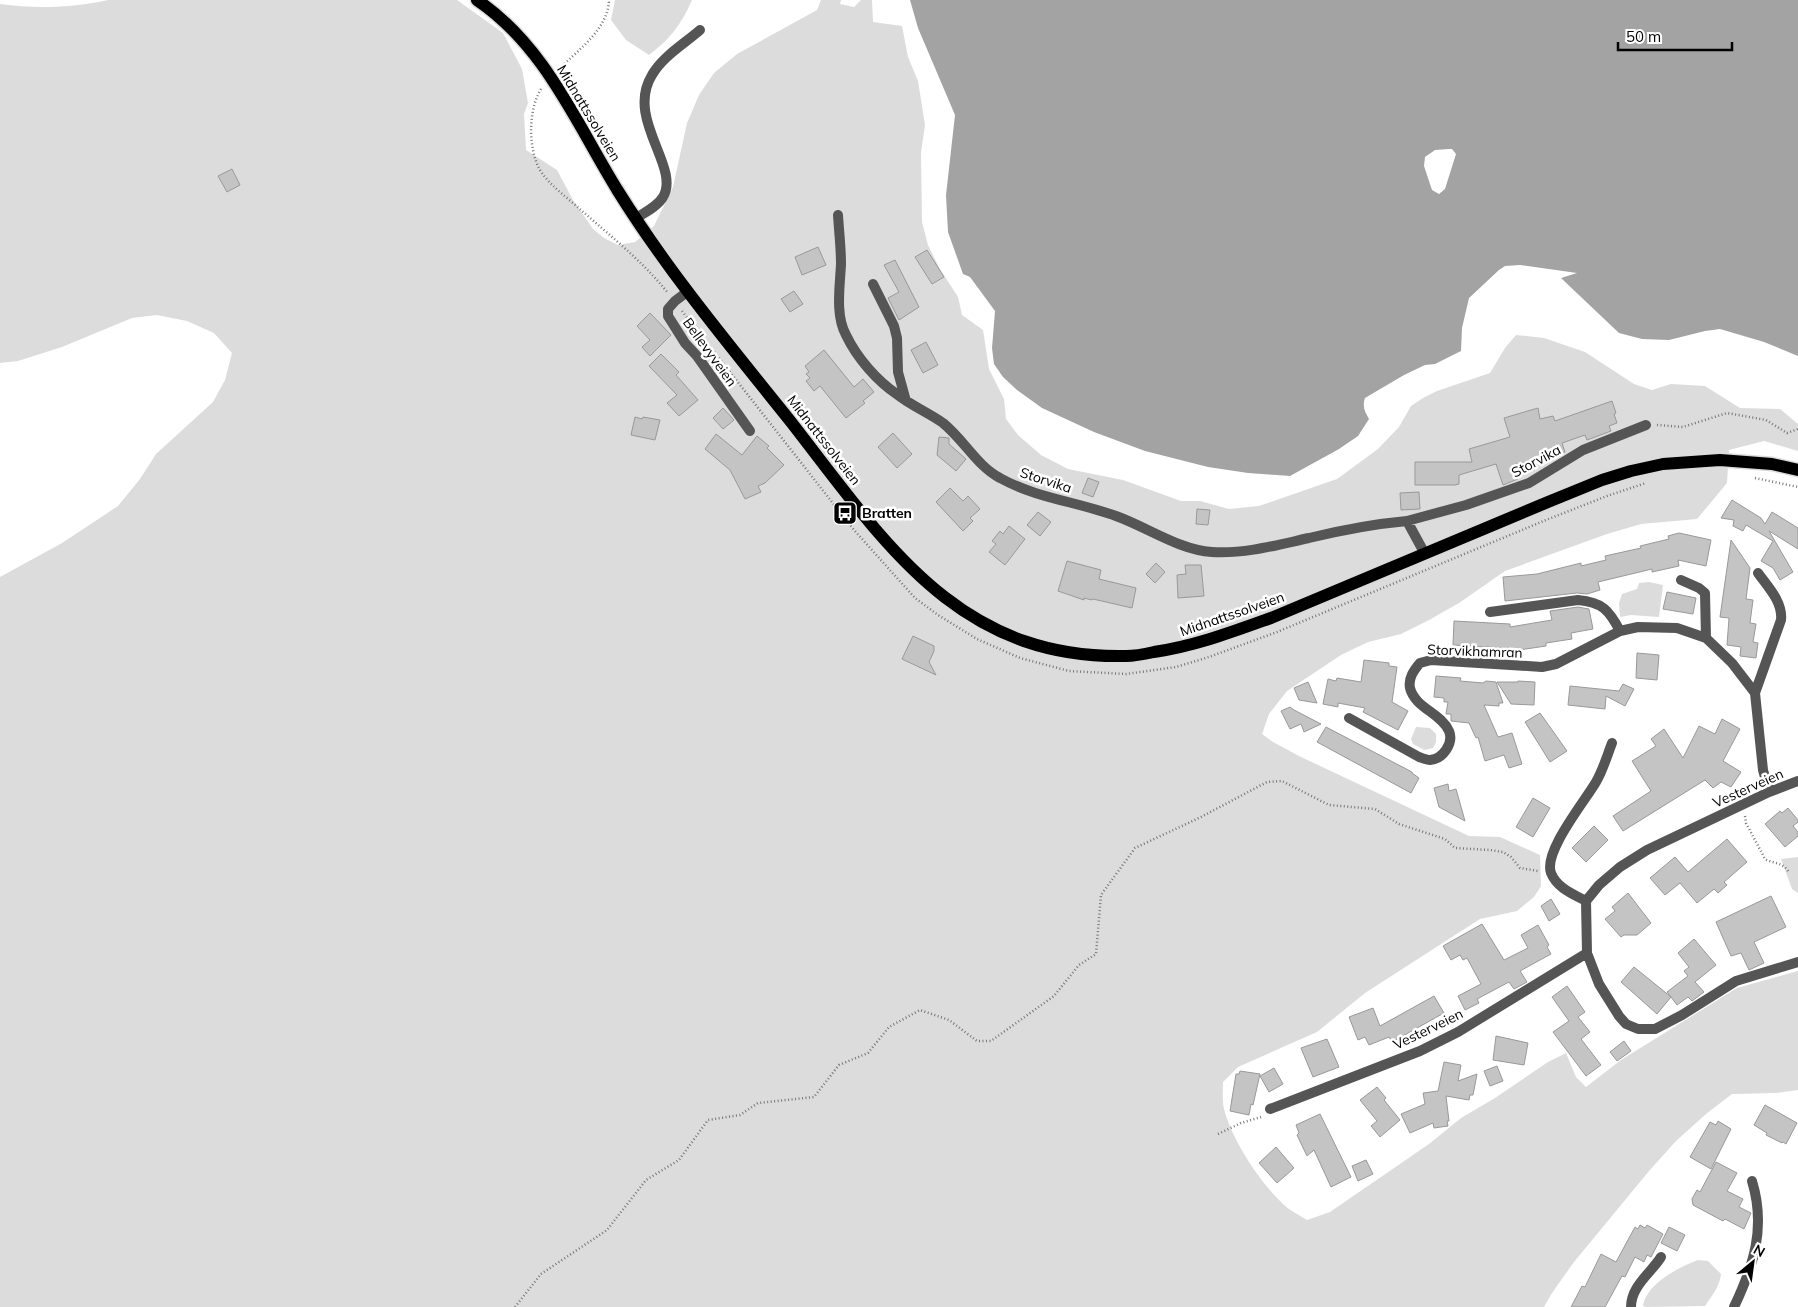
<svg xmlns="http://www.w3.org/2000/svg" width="1798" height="1307" viewBox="0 0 1798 1307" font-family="Mulish,sans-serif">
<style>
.green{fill:#dcdcdc}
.water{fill:#a3a3a3;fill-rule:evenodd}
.building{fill:#c4c4c4;stroke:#999}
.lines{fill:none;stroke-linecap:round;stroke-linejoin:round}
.primary-casing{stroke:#dbdbdb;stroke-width:15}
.path{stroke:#777;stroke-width:2.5;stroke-dasharray:1 2.5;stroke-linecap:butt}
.minor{stroke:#555;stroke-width:10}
.primary{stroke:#000;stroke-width:12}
.labels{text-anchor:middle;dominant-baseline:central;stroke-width:5;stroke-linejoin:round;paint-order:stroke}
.street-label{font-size:14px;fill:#000;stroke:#fff}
.poi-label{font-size:14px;font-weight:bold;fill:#000;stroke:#fff;text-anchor:start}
</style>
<rect width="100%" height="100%" fill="#fff"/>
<path class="green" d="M108,0H457L503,33L522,69L528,103L524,114L526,150L557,170L573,200L593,229L604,238L618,245L635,242L654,226L673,187L687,123L699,95L714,73L737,54L817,10L821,0H841L840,4L854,7L861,0H872L873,22L902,26L908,57L918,81L925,125L921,153L922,222L928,245L940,269L958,297L962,315L983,330L989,369L1004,399L1006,419L1018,435L1041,455L1068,469L1123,480L1181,501H1200L1229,509L1259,506L1337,479L1378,449L1399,427L1411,406L1423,398L1437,391L1490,373L1505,348L1516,335L1544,338L1585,352L1634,384L1652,390L1671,384L1705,386L1740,408L1780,409L1798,424V451L1764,441L1729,450L1727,483L1697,519L1641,524L1607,534L1505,571L1459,603L1429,620L1401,634L1368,642L1341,655L1287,691L1269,714L1262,734L1273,742L1301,757L1469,836L1500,837L1540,855L1541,886L1534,897L1517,911L1480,919L1365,993L1317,1032L1238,1067L1223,1082C1223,1090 1222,1100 1224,1109C1232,1140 1259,1181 1282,1203C1289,1210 1299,1215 1307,1220L1330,1212L1429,1144L1461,1118L1495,1098L1548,1062L1566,1053L1576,1077L1586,1087L1621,1060L1737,988L1798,971V1090L1776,1093L1732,1094L1706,1114L1676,1141L1649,1171L1574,1262L1552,1293L1544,1307H0V577L62,543L118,506L140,479L156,454L213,402L225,380L232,353L214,333L187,321L157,315L132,318L62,347L18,361L0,363V4C34,9 74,8 108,0Z
M615,0H692C681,25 670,39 649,55L626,40L611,20Z
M1649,582L1663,585L1659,617L1631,615L1620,617L1619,603L1622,594L1637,589L1639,583Z
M1416,727L1430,728L1436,734V742L1433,748L1424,750L1413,744L1411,739Z
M1798,857V893L1792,889L1781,859Z
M1698,1260L1708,1261L1721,1274C1720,1286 1711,1297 1705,1306L1646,1307L1643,1306C1646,1284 1679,1267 1698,1260Z"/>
<path class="water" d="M910,0H1798V356L1764,342L1720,329L1705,331L1669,340L1642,339L1619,333L1561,278L1577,273L1520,265L1505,266L1499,270L1469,298L1462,328L1461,351L1435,364L1425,365L1404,375L1365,398C1362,407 1365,412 1369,419L1358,436L1339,449L1290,476L1248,473L1208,467L1145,451L1094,432L1042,408L1017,390L1003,377L994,364L992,348L995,311L970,277L963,274L948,232L946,195L955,115L918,28ZM1449,149H1452L1456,154L1445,189L1439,194L1432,190L1424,166L1425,157L1435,150Z"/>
<path class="building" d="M232,169L240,185L227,192L218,176Z
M818,247L826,265L802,275L795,257Z
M927,250L944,277L932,284L915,257Z
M895,260L919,307L899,320L888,298L899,292L884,265Z
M794,291L803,304L790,312L781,299Z
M650,313L671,335L650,356L642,347L650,340L637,326Z
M926,342L938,365L923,373L911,350Z
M824,350L854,387L863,379L874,392L863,401L865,403L846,418L820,386L814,391L806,381L810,378L806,374L809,372L805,366Z
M661,354L679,372L676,375L698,400L679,416L667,403L677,395L649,366Z
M1612,401L1616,413L1614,414L1617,423L1609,426L1611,431L1587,440L1585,435L1562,443L1565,452L1513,465L1518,479L1503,485L1496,464L1459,475V484L1455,485H1415V462H1472L1469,449L1510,437L1504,418L1538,408L1540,419L1553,416L1555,421Z
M723,408L734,420L723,429L713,418Z
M635,417L642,419L643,417L660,420L655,440L631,435Z
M893,433L912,454L897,468L878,447Z
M716,434L742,455L757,436L769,446L767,448L784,465L765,483L758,486L761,492L745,499L730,470L705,449Z
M939,437L949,438V444L966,459L956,471L937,455Z
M1088,478L1099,482L1093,497L1082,493Z
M950,488L963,501L968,496L980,509L970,518L973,521L963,531L936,502Z
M1419,492L1420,509L1401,510L1400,493Z
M1732,500L1761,518L1765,524L1772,512L1798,528V549L1769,531L1793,572L1780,580L1773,568L1761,561L1773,541L1746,525L1743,531L1733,526L1734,520L1721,518Z
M1197,509L1210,510L1208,525L1196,524Z
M1038,512L1051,522L1040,536L1027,525Z
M1009,526L1025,539L1005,565L989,552L996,544L992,541L1000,531L1003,534Z
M1679,533L1711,540L1706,566L1678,560L1679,566L1652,572V569L1598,582L1600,590L1587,594L1577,593L1505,601L1503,577L1537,574L1581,563V566L1606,560L1605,556L1641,548L1640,546L1669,539L1668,536Z
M1731,540L1750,568L1746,599L1753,600L1750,623L1756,624L1753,642L1758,643L1756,658L1740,656L1741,647L1727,645L1729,618L1720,617Z
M1067,561L1101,570L1099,579L1136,588L1132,608L1093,599L1092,600L1084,598V600L1058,591Z
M1156,563L1165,572L1155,583L1146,574Z
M1185,565H1201L1204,596L1178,598L1177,575L1186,574Z
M1667,592L1696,598L1693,614L1663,609Z
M1578,607L1589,609L1593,629L1571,633L1572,639L1546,643V646L1519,650V649L1453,645L1454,621L1510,624V627L1552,620L1550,611Z
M913,636L934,646V651L929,662L936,675L902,659Z
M1637,653L1659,655L1657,680L1636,678Z
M1364,660L1389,663V666L1397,667L1392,702L1408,711L1398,730L1363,712L1365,708L1338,703V707L1323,704L1328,679L1336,681L1337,678L1361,682Z
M1436,676L1461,678L1460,681L1483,683L1486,681L1496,682L1503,703H1499V706L1484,705L1498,737L1512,733L1522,764L1509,768L1504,755L1485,761L1478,737L1476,738L1469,723L1451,721V714H1446L1448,702H1444V698L1434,697Z
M1518,681L1535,682L1534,705L1511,704L1497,682H1518Z
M1308,682L1317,703L1299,700L1294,688Z
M1623,684L1634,689L1625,706L1606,696L1605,709L1568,705L1570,686L1619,691Z
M1290,707L1294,710L1321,724L1304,732L1301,724L1290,729L1281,711Z
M1540,713L1567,751L1550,762L1525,722Z
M1722,719L1740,729L1723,761L1741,772L1731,787L1721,782L1713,788L1705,780L1623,831L1613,816L1651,791L1632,761L1656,746L1651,739L1664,729L1683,758L1699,726L1715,734Z
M1326,727L1412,772V773L1419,778L1411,793L1317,742Z
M1448,784L1449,791L1456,789L1465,821L1439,807L1434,788Z
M1533,798L1550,808L1533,837L1516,827Z
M1788,808L1798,820V822L1793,826L1798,832V836L1785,847L1765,824L1780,811L1782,813Z
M1594,826L1608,840L1586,862L1572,848Z
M1727,839L1747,862L1724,882L1727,885L1718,893L1714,889L1697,903L1680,883L1665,895L1650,878L1675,857L1688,872Z
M1628,893L1651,923L1637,935H1624L1621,937L1605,919L1615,911L1612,907Z
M1771,896L1786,927L1754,942L1764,963L1749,970L1741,953L1731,956L1716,922Z
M1551,899L1560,914L1549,921L1541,906Z
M1482,924L1504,960L1528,948L1521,935L1538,925L1549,945L1547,947L1551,954L1520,971L1527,982L1514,989L1509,982L1477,999L1479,1003L1465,1010L1458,996L1481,984L1467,958L1463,960L1460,955L1451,960L1443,946Z
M1694,939L1716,965L1695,982L1704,992L1692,1001L1688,997L1677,1005L1671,997L1657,1014L1621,982L1634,967L1671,997L1667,992L1688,976L1684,971L1689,967L1678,953Z
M1567,986L1585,1012L1578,1017L1590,1032L1581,1039L1601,1065L1586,1076L1553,1032L1569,1021L1552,997Z
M1434,996L1444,1013L1392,1042L1389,1037L1369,1045L1365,1037L1358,1040L1349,1017L1373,1008L1380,1026Z
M1496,1036L1528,1043L1524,1065L1493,1060Z
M1327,1039L1339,1067L1313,1077L1301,1048Z
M1624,1041L1631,1051L1617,1061L1610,1052Z
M1444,1062L1461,1065L1458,1081L1477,1074L1473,1095H1470L1469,1100L1446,1096L1449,1121H1447L1448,1126L1434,1128L1433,1123L1410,1133L1401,1114L1425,1104L1423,1093L1438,1091Z
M1497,1066L1503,1081L1490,1086L1484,1071Z
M1274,1068L1283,1084L1269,1092L1260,1076Z
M1240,1071L1260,1074L1253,1105L1251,1104L1249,1115L1230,1111L1236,1074H1239Z
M1377,1087L1386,1098L1384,1100L1400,1120L1380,1137L1371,1126L1377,1121L1360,1100Z
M1765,1105L1797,1123L1786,1144L1783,1142L1782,1143L1766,1135L1767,1133L1754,1125Z
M1320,1114L1351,1177L1331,1187L1314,1150L1307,1156L1297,1135L1299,1133L1296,1125Z
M1718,1121L1731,1129L1711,1169L1690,1157L1710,1122L1716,1125Z
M1276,1147L1294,1168L1277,1183L1259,1163Z
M1366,1160L1373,1174L1358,1181L1352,1166Z
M1716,1162L1737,1173L1727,1191L1743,1199L1739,1207L1751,1213L1744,1229L1725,1219L1723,1221L1693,1205L1692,1199L1697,1190L1700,1192Z
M1640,1225L1645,1228L1647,1225L1663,1234L1651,1257L1647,1255L1644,1262L1635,1257L1625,1277L1622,1276L1605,1307H1571L1582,1286L1585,1287L1601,1254L1616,1262L1635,1227L1638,1229Z
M1669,1227L1685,1235L1677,1251L1661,1243Z"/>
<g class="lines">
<g class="primary-casing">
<path id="primary" d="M477,0C545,46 576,123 618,191C669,273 731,347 791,422C884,541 957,660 1126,656C1135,656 1145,654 1154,652C1195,646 1232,632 1271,618L1548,502L1602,480L1631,471L1663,464L1720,460L1772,464L1798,470"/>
</g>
<path class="path" d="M562,66C581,48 608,28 609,0
M541,89C528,110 528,149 540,170C550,186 568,198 582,211C612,237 643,262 668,293
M682,311L854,530L915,598L938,615L977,639L1020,658L1069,671L1126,674L1176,667L1209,657L1277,632L1546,520L1607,496L1646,483
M1657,425L1683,427L1727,413L1766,420L1787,433L1798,429
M1755,478L1798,487
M1745,816L1746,823L1765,859C1774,864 1784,862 1789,873
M1218,1134L1241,1123L1261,1117
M515,1307L541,1274L607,1230L646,1180L679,1160L708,1120L740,1115L758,1103L814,1097L839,1065L868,1053L889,1027L920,1010L949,1020L977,1041H991L1054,996L1079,965L1096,954L1101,895L1135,848L1201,817L1267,782L1282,781L1329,805L1375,809L1399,824L1445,839L1455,848L1490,850L1503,852L1511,857L1520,868L1538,871"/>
<path class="minor" d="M838,215C839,231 841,248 841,264C840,286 835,315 846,335C857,358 877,381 898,395C912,406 929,413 943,423C964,440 977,466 1000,478C1036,498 1078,502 1116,516C1147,527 1179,550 1212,552C1245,554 1277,545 1309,538C1342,530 1374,524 1407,521L1425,554
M636,218C644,213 658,206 663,197C681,167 625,119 652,75C662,57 684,44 700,30
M873,284L894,326L897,338L898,372L906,401
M687,292L675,301L668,309V316L685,343L697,356L750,431
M1407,521L1466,505L1529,483L1583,450L1646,425
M1681,580L1699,588L1705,593L1706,638
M1490,612L1578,600C1602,602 1609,610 1620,631
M1755,693L1781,620C1783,602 1768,587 1758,573
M1349,718L1419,757C1422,758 1427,760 1430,760C1443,759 1454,743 1449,731C1441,713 1415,708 1410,688C1408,678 1414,670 1420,663L1431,660L1542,667L1556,664L1620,631L1638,627L1677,628L1706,638L1732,663L1755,693L1763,770L1769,792
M1798,781L1769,792L1647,850L1620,867L1599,885L1586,901L1587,953L1599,984L1619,1016L1626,1024L1638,1029H1655L1682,1015L1736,981L1798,962
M1586,901C1573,894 1557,888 1551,873C1543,852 1585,801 1596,782C1603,770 1607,756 1612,743
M1270,1109L1420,1051L1458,1032L1587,953
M1631,1307C1631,1286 1651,1273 1661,1257
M1734,1307C1754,1265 1766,1227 1752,1181"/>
<use href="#primary" class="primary"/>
</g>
<defs>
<g id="bus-square" transform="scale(1.25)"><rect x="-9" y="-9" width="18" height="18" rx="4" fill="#000" stroke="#fff"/><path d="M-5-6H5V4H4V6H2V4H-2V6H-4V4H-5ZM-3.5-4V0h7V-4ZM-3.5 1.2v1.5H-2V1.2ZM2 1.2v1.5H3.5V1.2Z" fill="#fff"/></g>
</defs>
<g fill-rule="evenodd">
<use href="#bus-square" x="845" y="513"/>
</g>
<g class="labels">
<g class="street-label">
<text transform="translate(589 113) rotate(59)">Midnattssolveien</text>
<text transform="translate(710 352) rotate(54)">Bellevyveien</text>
<text transform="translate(824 440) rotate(52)">Midnattssolveien</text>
<text transform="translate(1536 461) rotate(-28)">Storvika</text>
<text transform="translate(1046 480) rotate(18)">Storvika</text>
<text transform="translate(1232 614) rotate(-19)">Midnattssolveien</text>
<text transform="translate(1475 651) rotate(2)">Storvikhamran</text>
<text transform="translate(1748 788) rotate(-24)">Vesterveien</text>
<text transform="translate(1428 1029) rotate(-26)">Vesterveien</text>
</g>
<g class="poi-label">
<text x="862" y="513">Bratten</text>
</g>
</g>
<g transform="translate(1753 1262) rotate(29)" stroke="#ffffff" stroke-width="4" paint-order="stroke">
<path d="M0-4L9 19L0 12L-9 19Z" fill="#000000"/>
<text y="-8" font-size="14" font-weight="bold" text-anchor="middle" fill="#000000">N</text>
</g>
<path d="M1618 42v8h114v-8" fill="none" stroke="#000000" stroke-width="2.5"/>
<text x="1626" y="42" font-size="15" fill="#000000" stroke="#ffffff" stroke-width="4" paint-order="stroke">50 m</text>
</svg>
